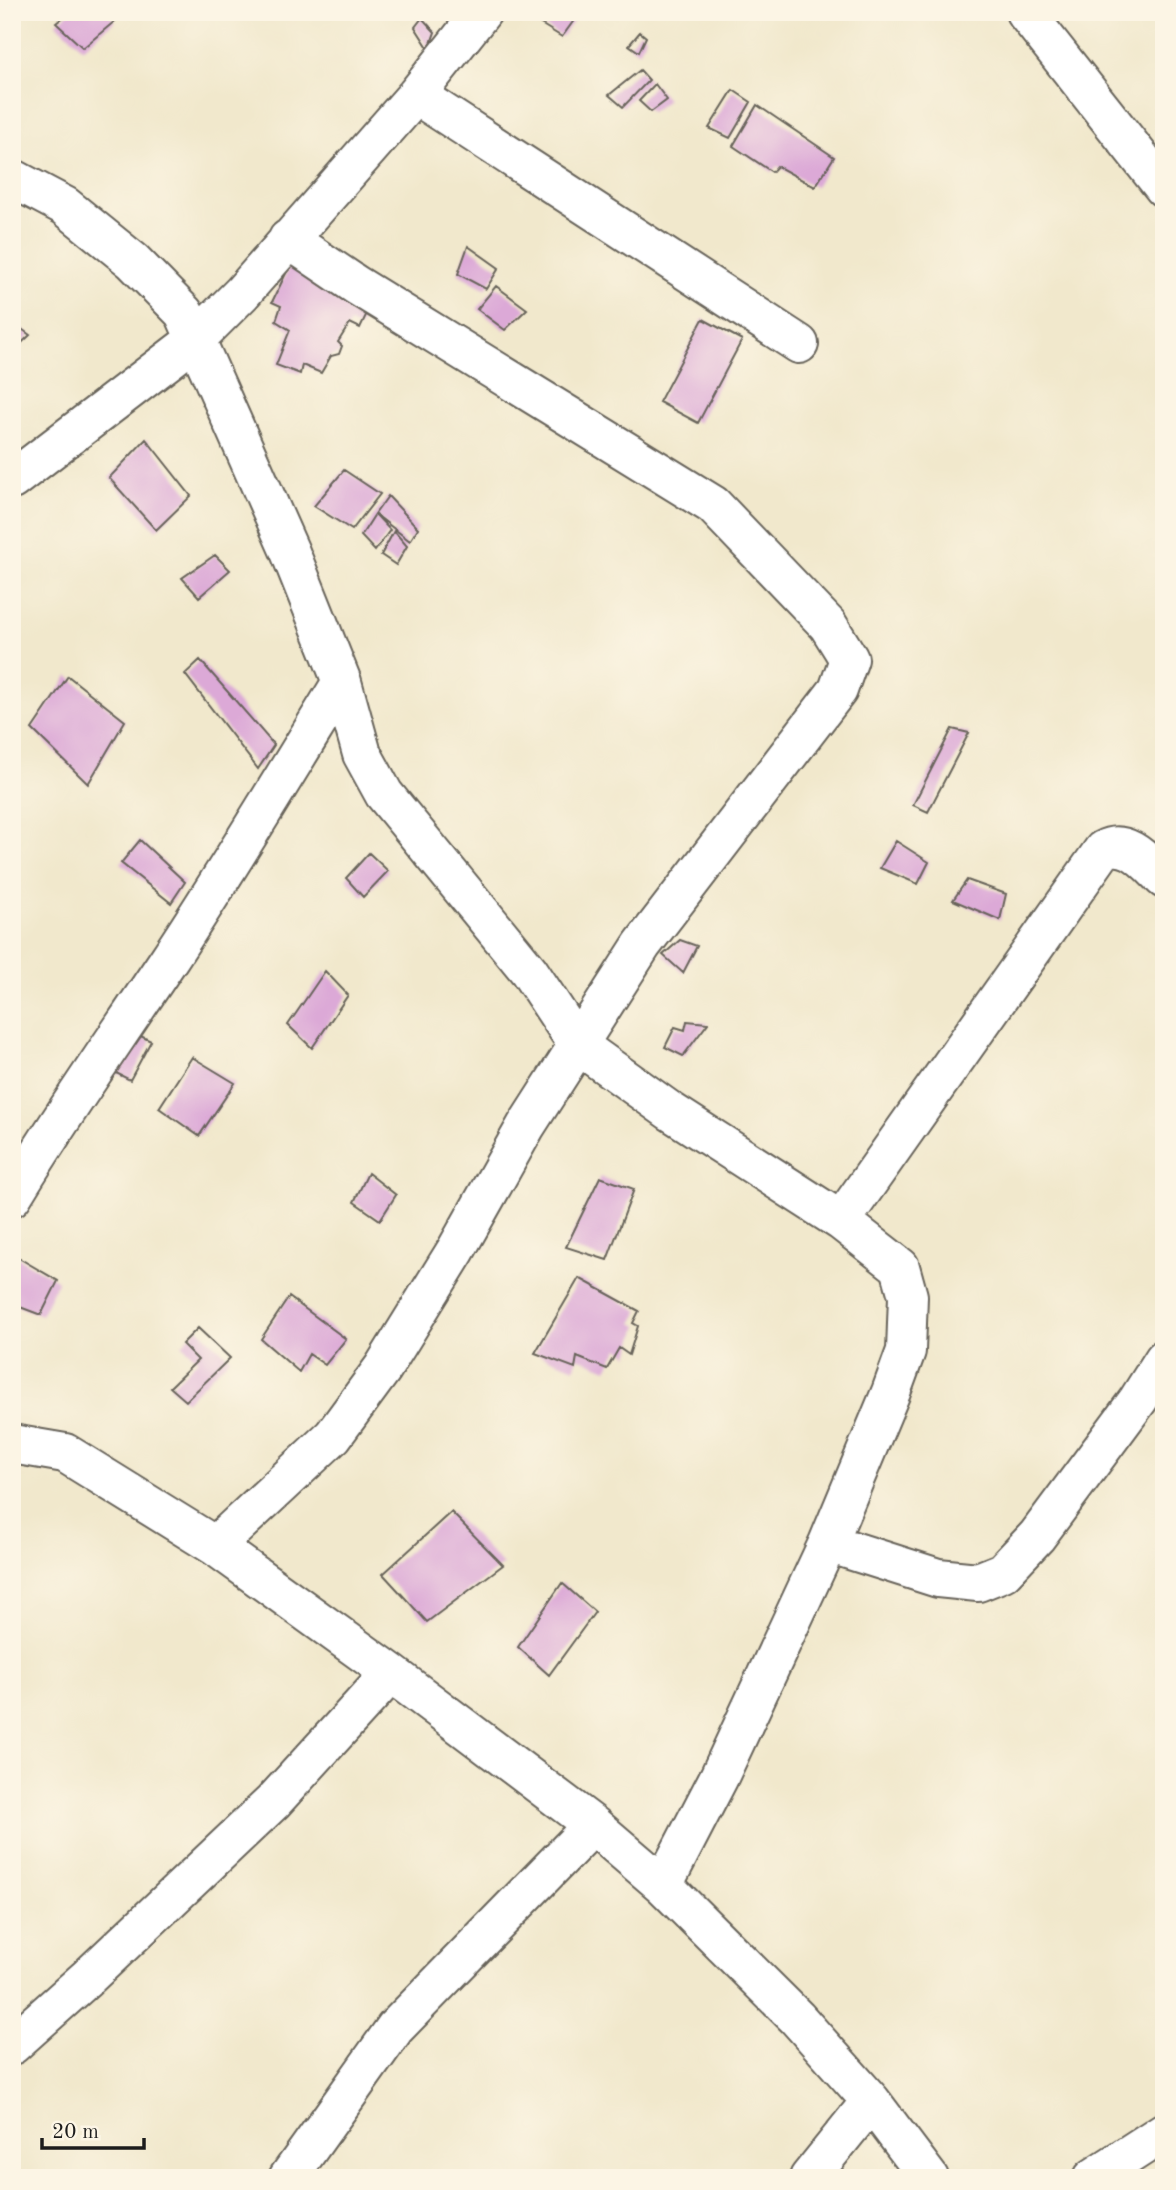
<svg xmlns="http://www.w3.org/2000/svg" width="1176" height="2190" viewBox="0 0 1176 2190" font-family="'Old Standard TT',serif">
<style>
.building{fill:#dca9d7}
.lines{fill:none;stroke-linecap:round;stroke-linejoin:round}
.minor-casing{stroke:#67635a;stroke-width:42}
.minor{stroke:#fff;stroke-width:38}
</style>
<rect width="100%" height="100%" fill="#fcf5e5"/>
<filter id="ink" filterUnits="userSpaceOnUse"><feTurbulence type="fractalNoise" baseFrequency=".0143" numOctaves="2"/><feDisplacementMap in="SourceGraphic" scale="14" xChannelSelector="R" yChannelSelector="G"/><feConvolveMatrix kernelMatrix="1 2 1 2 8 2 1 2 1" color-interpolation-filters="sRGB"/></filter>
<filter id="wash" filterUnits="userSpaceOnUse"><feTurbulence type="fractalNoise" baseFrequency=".00686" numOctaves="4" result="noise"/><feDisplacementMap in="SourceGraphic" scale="28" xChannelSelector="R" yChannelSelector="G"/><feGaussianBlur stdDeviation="1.57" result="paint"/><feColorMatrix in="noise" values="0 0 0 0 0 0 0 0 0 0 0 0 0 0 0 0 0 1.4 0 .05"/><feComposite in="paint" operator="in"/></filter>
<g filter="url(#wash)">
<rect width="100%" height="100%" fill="#f1e8cc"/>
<g id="blocks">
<path class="building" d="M70,12H107L115,21L83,48L56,23Z
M534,12H580L562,37L531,18Z
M422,18L435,32L429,49L415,27Z
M640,32L646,37L639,52L629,45Z
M640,70L649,80L623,107L609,95Z
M655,84L667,100L651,112L639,101Z
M733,90L751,102L730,138L709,128Z
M757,105L834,157L815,187L777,166L772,172L733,146Z
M468,246L499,268L486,289L458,274Z
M292,261L370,307L360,328L350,323L338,342L342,346L339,354L331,356L321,373L302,365L300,374L276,365L290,330L276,321L281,306L272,302Z
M496,286L527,309L505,330L477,309Z
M703,319L742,340L698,423L659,402Z
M12,322L30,335L12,352Z
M146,439L191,496L156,530L109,478Z
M344,470L380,494L352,530L314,506Z
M388,496L418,528L410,541L375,514L390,530L375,551L361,536L375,514Z
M394,531L407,546L396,565L381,555Z
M215,555L230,570L199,597L182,578Z
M200,660L274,745L258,769L185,674Z
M68,676L125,721L88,784L32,729Z
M952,729L969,733L928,812L913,805Z
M140,840L185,882L171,903L121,863Z
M896,841L929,862L918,884L880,868Z
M369,853L388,871L363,897L346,878Z
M967,880L1006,894L1000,920L953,900Z
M680,940L697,946L683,973L663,955Z
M325,971L348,995L312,1048L288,1025Z
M687,1021L708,1023L683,1056L665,1047L675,1027L685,1030Z
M130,1031L151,1041L130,1080L110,1070Z
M192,1057L235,1083L199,1136L159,1108Z
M368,1173L396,1195L380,1220L354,1202Z
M600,1177L634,1189L607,1260L566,1247Z
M12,1254L58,1281L41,1315L12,1304Z
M579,1278L639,1311L633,1323L638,1326L629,1355L619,1348L607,1369L577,1357L575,1368L535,1353Z
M289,1297L346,1339L325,1365L309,1354L299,1372L261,1339Z
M198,1328L230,1358L186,1401L170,1387L198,1360L182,1344Z
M451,1512L503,1565L427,1622L383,1574Z
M562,1583L595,1612L549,1675L518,1647Z"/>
</g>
</g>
<g filter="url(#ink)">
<use href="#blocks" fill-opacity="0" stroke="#67635a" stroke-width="2"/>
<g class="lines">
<g class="minor-casing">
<path id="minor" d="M1025,12L1164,188
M416,95L799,344
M12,178L65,206L133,261L184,313L290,552L342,682L362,754L384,794L529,971L578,1045L670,1111L841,1221L900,1267L908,1296L906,1351L891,1392L828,1543L719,1777L663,1885
M12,480L195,340L242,293L416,95L482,12
M12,1197C61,1116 115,1040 167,962C228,870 285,775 342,682
M841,1221L1103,850C1127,837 1147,863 1164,879
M12,1444L65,1453L215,1546L391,1673L593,1825L663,1885L797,2018L871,2101L929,2178
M828,1543L938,1578L978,1582L1003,1572L1037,1536L1138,1400L1164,1359
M215,1546L333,1436L383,1368L456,1250L526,1126L642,945L838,690L849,659L828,625L713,505L356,285L288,239
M12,2045L86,1979L273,1802L391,1673
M288,2178L395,2028L593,1825
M809,2178L871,2101
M1093,2178L1164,2132"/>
</g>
<use href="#minor" class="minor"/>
</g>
</g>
<rect width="1176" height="2190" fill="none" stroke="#fcf5e5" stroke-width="42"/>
<path d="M42 2138v10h102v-10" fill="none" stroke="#1c1c1c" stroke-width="3.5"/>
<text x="52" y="2138" font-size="21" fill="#1c1c1c" stroke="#fcf5e5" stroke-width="5" paint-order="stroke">20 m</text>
</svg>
